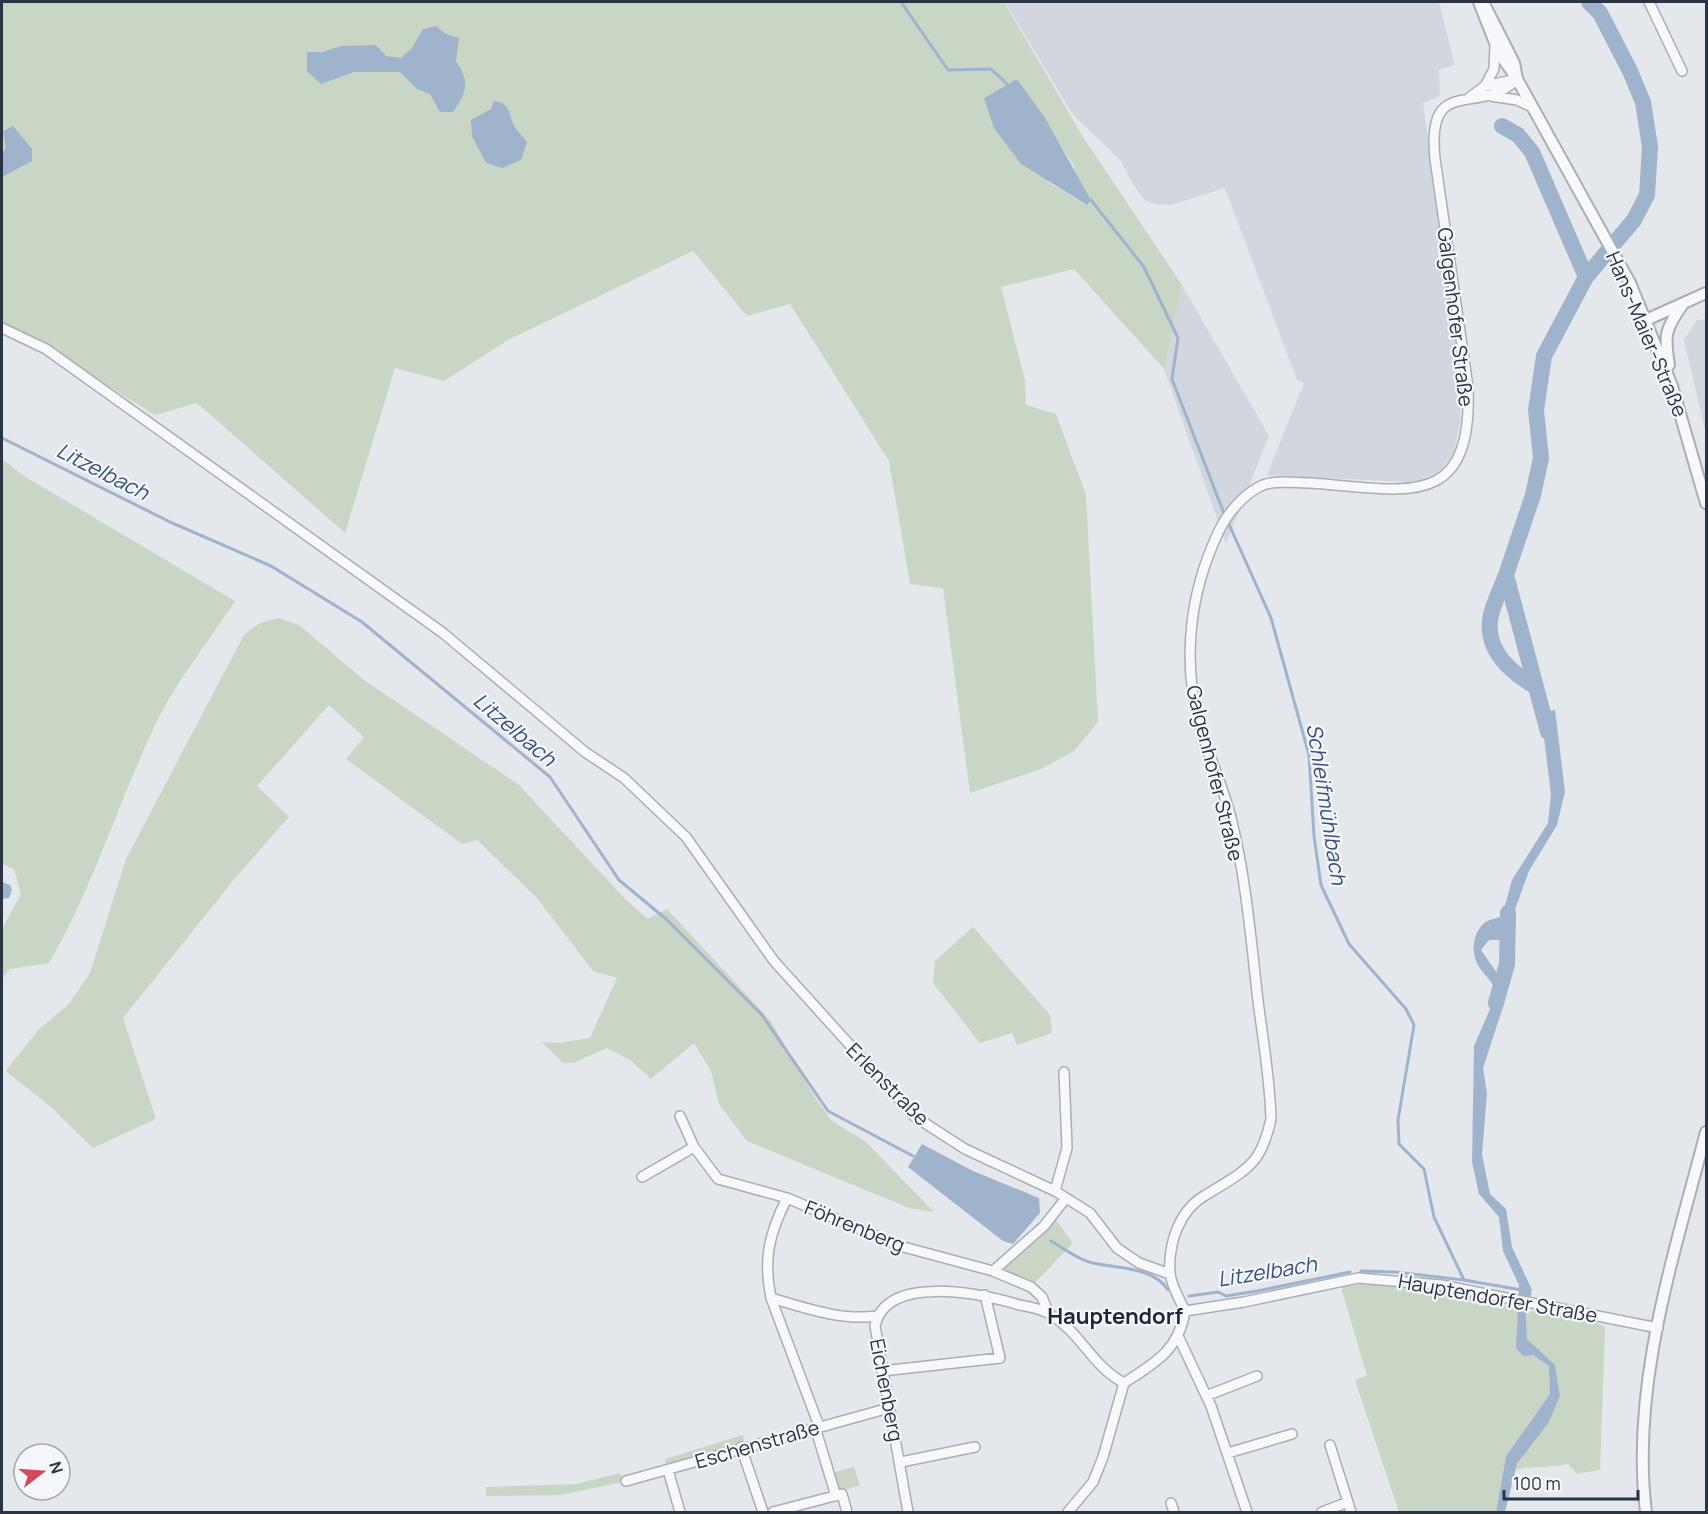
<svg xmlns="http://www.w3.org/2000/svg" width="1708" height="1514" viewBox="0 0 1708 1514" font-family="Manrope,sans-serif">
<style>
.built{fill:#d2d6de}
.green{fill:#c9d6c5;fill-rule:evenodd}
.water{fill:#9fb4cc}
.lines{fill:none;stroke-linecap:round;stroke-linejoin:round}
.stream{stroke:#9fb4cc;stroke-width:3}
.river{stroke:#9fb4cc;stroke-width:16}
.minor-casing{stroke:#a9aeb7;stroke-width:12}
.tertiary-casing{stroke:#a9aeb7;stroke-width:14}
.minor{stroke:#f7f8fa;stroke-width:9}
.tertiary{stroke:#f7f8fa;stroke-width:10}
.labels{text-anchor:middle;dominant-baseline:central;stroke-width:4.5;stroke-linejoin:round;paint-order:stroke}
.street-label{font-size:20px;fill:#2b3445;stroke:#f4f6f9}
.water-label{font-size:21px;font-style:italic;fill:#34527a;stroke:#f4f6f9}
.quarter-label{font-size:22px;font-weight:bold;fill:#1d2536;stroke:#f4f6f9}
</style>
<rect width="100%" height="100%" fill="#e4e7ec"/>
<path class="built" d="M1005,2H1439L1455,65L1439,70L1440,96L1423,103L1462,388L1460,422L1454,453L1440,471L1420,481L1409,482L1267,475L1304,383L1297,380L1225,188L1171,205L1154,204L1146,201L1134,186L1120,160L1073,115Z
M1182,285L1269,436L1226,544L1164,369Z
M1706,319V434L1684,340L1697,320Z"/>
<path class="green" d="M2,2H1004L1083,137L1182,285L1164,369L1074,269L1001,287L1025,380L1026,405L1056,414L1086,495L1098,722L1074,751L1041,769L970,793L943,588L910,584L889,461L790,304L747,316L693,251L508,340L444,381L395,368L345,533L197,403L155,415L17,330L2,324ZM1017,79L1074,166L1086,205L1047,181Z
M2,459L24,476L235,601C209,641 175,683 155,725C118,803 93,888 49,963L10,969L2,978V929L21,894L14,869L2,864Z
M279,618L299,625L364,680L519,785L627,901L648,919L667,909L770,1020L814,1096L832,1121L865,1141L934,1212L909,1208L747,1141L719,1104L711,1071L694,1043L651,1079L630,1060L607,1048L573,1063H563L542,1042L559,1043L590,1038L617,978L593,971L537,898L477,840L462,844L346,759L364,737L329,705L257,786L289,817L236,877L123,1018L156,1119L93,1148L52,1108L6,1071L38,1030L69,1004L90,973L126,859L244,635L260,623Z
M973,927L1050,1015L1052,1033L1017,1045L1012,1033L980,1043L933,983L935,961Z
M1056,1220L1072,1242L1071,1245L1031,1287L993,1271Z
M1383,1282C1429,1287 1474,1295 1518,1310L1517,1336L1533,1355L1550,1366V1394L1506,1456L1496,1512H1399L1355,1380L1367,1376L1342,1291L1343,1286Z
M1538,1310L1586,1317L1605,1327L1600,1470L1577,1474L1568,1464C1549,1468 1533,1466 1514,1470L1554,1410L1560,1396L1555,1365L1527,1339L1526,1317L1530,1312Z
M743,1435L744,1442L666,1465L665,1459Z
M854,1467L860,1485L838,1492L832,1473Z
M620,1473L623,1482L561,1495L486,1496V1487L576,1484Z"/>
<path class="water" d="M436,26L446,34L459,38L456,61C470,81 467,93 453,112H440L430,94L417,89L400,72H354L321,84L307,71V52H323L341,46L376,45L386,56L401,58L412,48L423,29Z
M1017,79L1045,118L1091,200L1087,205L1021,164L994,128L984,98Z
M494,101C508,103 508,109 512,121C514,128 522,135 527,142L521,160L502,168L486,163L472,136L471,120L491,109Z
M13,126L32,149V161L2,177V153L6,148L3,131Z
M1555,710L1565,792L1557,825L1529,871L1504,940H1489L1481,950L1506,986L1503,1007L1483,1068L1487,1093L1482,1154L1490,1194L1506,1209L1512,1247L1532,1290L1526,1317L1527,1339L1555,1365L1560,1396L1549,1422L1517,1464L1505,1512H1496L1506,1456L1550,1394L1549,1366L1533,1355L1523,1356L1516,1348L1519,1285L1503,1251L1499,1217L1479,1194L1472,1162L1474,1046L1496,995C1495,984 1488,979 1482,971C1470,956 1471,936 1484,923C1489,919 1496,919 1502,916L1512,880L1548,823L1551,794L1541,713Z
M2,882L10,885L12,890L9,898L2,899Z
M922,1144L973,1171L1039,1198L1040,1213L1013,1244L1003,1241L908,1167Z"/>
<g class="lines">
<path class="stream" d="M901,2L948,70L991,69L1007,84
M1091,200L1144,267L1178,338L1172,379L1225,516
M2,438L170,522L271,566L362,622L550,777L619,880L666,919L762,1015L828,1111L913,1156
M1228,522L1271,618L1309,755L1314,836L1321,885L1349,944L1406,1009L1414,1025L1398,1120L1399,1144L1424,1169L1434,1217L1464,1280L1522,1290
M1051,1241C1063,1248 1076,1258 1089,1262C1113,1269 1152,1265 1168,1290
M1361,1271L1395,1272L1464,1280
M1189,1296L1218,1292L1226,1296L1257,1291L1350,1272"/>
<path class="river" d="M1502,126L1518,135L1532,152L1586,277
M1506,575C1501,589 1492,605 1490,620C1486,652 1512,673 1536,687
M1548,732L1506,575L1533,495L1541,458L1536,410L1544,356L1586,277L1634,220L1647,195L1650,147L1643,102L1630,71L1600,13L1589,2
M1496,1003L1507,964L1508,913"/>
<g class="minor-casing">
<path id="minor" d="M1649,2L1682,71
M1485,86L1494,69L1495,46
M1491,96L1517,100L1532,107
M1470,97L1485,86L1517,79
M2,328L46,349L443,633L585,752L624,778L686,837L774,961L914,1116L965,1149L1055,1191L1090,1213L1117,1248L1139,1263L1170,1274
M680,1116L694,1147L718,1179L787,1198L900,1246L993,1271L1031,1287L1042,1297L1048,1312
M642,1177L694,1147
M1055,1191L1067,1148L1064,1072
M787,1198C769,1234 763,1259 771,1298C805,1308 842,1321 877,1316
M993,1271L1044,1226L1066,1198
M771,1298L819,1426
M1185,1311C1180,1300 1171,1285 1170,1273C1168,1244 1179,1211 1204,1196C1221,1185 1243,1175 1256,1158C1264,1146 1268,1133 1271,1119C1270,1079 1263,1040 1258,1001C1251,940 1246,877 1231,818C1223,785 1208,755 1199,723C1182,659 1190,592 1218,533C1226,515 1244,493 1263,485C1274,480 1297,483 1310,483C1403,489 1473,514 1468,387L1435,159C1426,72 1479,118 1517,79
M1185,1311L1244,1302L1358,1278L1441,1285L1658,1328
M1179,1338L1211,1406L1247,1512
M882,1371L1000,1358L985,1295
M1206,1396L1257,1376
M815,1427L836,1496
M1330,1445L1351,1512
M741,1447L763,1512
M1228,1453L1292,1434
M901,1462L975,1447
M668,1470L680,1512
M626,1481L889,1408
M1171,1503L1174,1512
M773,1512L842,1494L847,1512
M908,1512L875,1326C886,1273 981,1294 1016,1304C1027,1307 1041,1308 1051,1315C1082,1334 1091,1365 1124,1383
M1068,1512L1093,1482L1103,1457L1124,1383C1155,1363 1179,1350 1185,1311
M1322,1512L1348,1502"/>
</g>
<g class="tertiary-casing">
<path id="tertiary" d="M1479,2L1499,53L1517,79L1630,283L1672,386L1706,503
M1483,2L1514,63L1517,79
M1646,320L1706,293
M1669,365C1664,335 1665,329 1683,304
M1646,1512C1630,1386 1675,1252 1706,1132"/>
</g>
<use href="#minor" class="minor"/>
<use href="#tertiary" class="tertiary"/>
</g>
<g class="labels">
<g class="street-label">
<text transform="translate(1456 317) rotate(83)">Galgenhofer Straße</text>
<text transform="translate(1647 334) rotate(67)">Hans-Maier-Straße</text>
<text transform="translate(1215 773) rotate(76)">Galgenhofer Straße</text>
<text transform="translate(888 1084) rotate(45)">Erlenstraße</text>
<text transform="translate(855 1226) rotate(22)">Föhrenberg</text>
<text transform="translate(1498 1298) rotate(10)">Hauptendorfer Straße</text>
<text transform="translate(887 1390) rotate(79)">Eichenberg</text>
<text transform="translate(757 1444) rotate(-16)">Eschenstraße</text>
</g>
<g class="water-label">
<text transform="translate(103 471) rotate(27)">Litzelbach</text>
<text transform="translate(515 729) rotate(40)">Litzelbach</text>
<text transform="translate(1327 804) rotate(81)">Schleifmühlbach</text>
<text transform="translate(1267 1271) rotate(-9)">Litzelbach</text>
</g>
<g class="quarter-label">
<text x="1115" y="1316">Hauptendorf</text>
</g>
</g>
<rect width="1708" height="1514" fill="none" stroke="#2b3445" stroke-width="6"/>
<g transform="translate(42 1472) rotate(73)"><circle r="28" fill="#f4f6f9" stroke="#a4a8b1" stroke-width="1.5"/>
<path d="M0-4.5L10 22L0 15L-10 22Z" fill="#d1495b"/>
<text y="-9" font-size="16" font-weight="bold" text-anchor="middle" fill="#2b3445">N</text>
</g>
<path d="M1504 1490v9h134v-9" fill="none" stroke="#2b3445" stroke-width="3"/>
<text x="1513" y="1490" font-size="18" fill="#2b3445" stroke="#f4f6f9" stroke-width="4.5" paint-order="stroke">100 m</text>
</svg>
